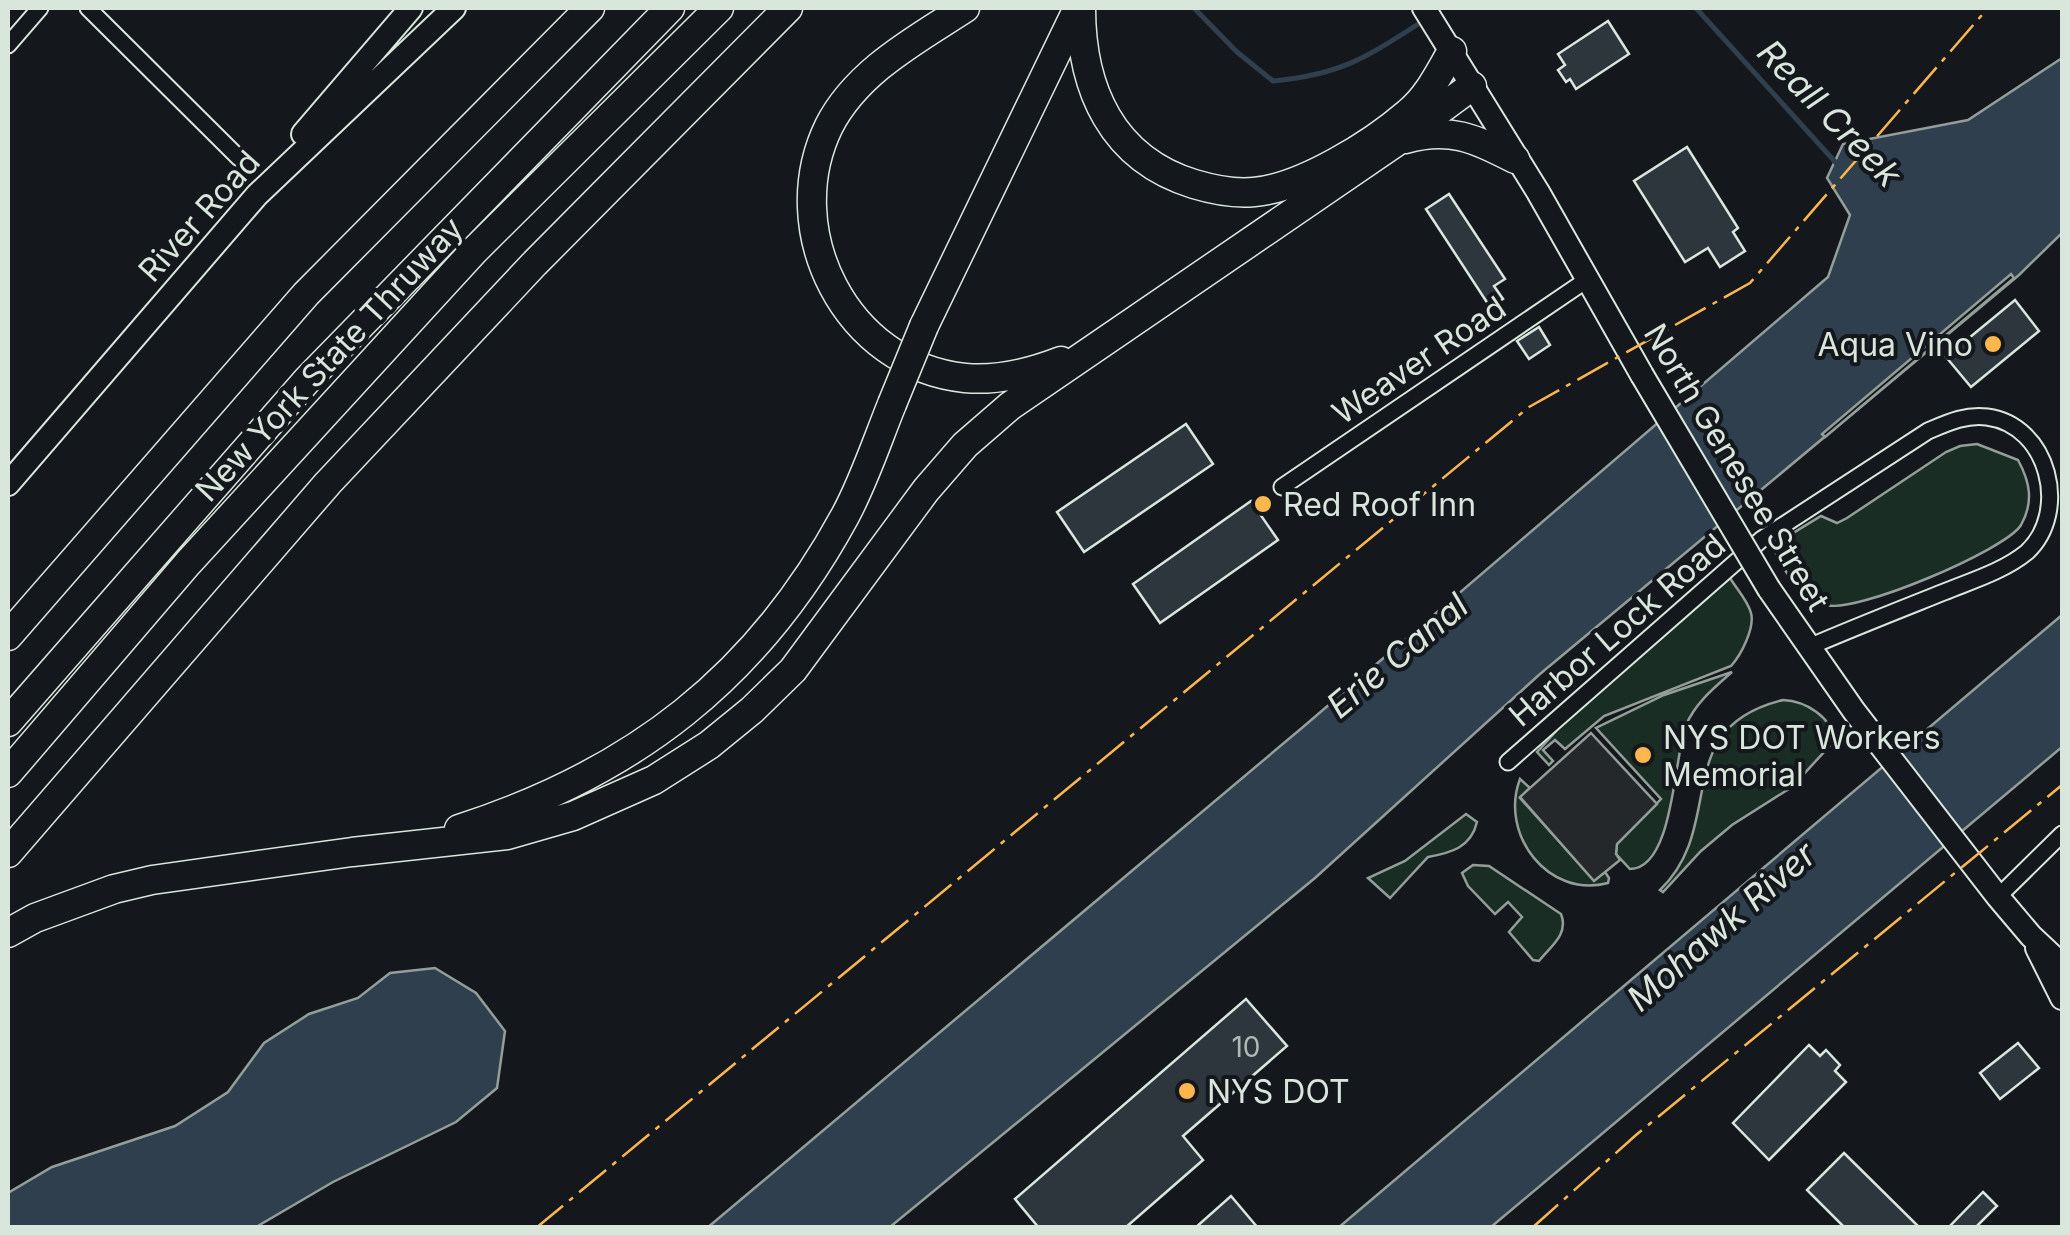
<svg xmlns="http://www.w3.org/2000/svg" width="2070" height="1235" viewBox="0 0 2070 1235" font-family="Inter,sans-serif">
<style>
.green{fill:#1a2d24;stroke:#939e99;stroke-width:2.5}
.parking{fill:#24282b;stroke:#939e99;stroke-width:2.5}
.water{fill:#2f3f4d;stroke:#939e99;stroke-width:2.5}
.pier{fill:#14181c;stroke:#939e99;stroke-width:2.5}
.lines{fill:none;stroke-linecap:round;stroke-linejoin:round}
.stream{stroke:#2f3f4d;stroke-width:5}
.building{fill:#2c363c;stroke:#d8e6dc;stroke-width:2.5}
.minor-casing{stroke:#d8e6dc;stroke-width:19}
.secondary-casing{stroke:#d8e6dc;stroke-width:26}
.motorway-casing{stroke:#d8e6dc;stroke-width:31}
.minor{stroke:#14181c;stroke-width:15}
.secondary{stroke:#14181c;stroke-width:22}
.motorway{stroke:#14181c;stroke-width:28}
.secondary-bridge-casing{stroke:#d8e6dc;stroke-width:26;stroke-linecap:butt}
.motorway-bridge-casing{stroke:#d8e6dc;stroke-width:31;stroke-linecap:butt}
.secondary-bridge{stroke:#14181c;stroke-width:22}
.motorway-bridge{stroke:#14181c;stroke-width:28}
.power{stroke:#ffb74d;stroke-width:2.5;stroke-dasharray:35 8 5 8;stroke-linecap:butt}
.poi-dot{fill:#ffb74d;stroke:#14181c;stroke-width:4}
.labels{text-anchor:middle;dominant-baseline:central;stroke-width:8;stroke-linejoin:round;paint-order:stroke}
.number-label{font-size:28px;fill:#adbab4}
.street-label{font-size:32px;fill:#d8e6dc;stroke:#14181c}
.poi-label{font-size:32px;fill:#d8e6dc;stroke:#14181c;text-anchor:start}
.water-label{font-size:35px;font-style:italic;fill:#d8e6dc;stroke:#14181c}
</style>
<rect width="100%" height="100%" fill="#14181c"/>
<path class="green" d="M1977,444L2018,460C2030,482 2034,502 2021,525C2006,550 1855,614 1827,605C1796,596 1786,573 1772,546L1821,516L1837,523L1847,518L1946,452L1960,446Z
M1730,578C1736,588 1748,601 1751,613C1755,628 1741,655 1731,666L1604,716L1565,749L1555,740L1543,750L1553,761L1549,765L1537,752L1560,727Z
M1732,672C1715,687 1696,702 1686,725C1674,755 1674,869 1630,869L1616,854L1617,844L1661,799L1596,728L1664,695Z
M1783,700C1806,701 1831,717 1835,740L1792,787L1732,825L1701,851L1663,892L1660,890C1728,825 1668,728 1783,700Z
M1520,779L1530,788L1520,798L1594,880L1605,872L1609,878L1608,883C1548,899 1499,834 1520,779Z
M1466,814L1477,822C1471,848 1450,853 1428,857L1390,898L1368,878L1405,861Z
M1473,865L1489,866L1561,914C1569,934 1551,946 1539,961L1533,960L1509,932L1522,917L1508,902L1495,914L1468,886L1462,873Z"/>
<path class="parking" d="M1591,733L1657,804L1617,844L1616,854L1620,860L1594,881L1520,797Z"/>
<path class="water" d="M2062,58V233L2019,275L1540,674L1315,878L890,1227L707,1228L1303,727L1828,277L1850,215L1827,178L1843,144L1968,120Z
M2062,615V747L1491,1227L1338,1228Z
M435,968L476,993L505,1031L497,1088L456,1122L333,1182L256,1227H8V1193L52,1167L175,1126L228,1092L264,1043L309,1014L358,998L390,973Z"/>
<path class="pier" d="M2011,274L2014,278L1927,351L1825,437L1822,434Z"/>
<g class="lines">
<path class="stream" d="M1194,8L1237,52L1273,81C1343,74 1365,58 1423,21
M1696,8L1838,165"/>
</g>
<path class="building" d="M1608,21L1629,54L1576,89L1570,79L1566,82L1558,70L1565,65L1558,54Z
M1687,147L1738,228L1733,232L1745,251L1720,267L1708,248L1685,262L1634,181Z
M1449,194L1505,279L1494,286L1503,299L1490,307L1426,209Z
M2015,300L2039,331L1971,387L1946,357Z
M1539,327L1550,345L1529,359L1517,341Z
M1186,424L1213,464L1084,552L1057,512Z
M1251,501L1278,540L1160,623L1133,584Z
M1246,999L1287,1046L1183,1136L1203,1160L1125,1228H1039L1015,1199Z
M2018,1043L2039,1068L2000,1099L1980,1073Z
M1809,1045L1820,1056L1826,1050L1840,1065L1835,1071L1846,1082L1769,1160L1733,1123Z
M1844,1153L1920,1228H1845L1807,1190Z
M1983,1192L1997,1206L1975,1228H1948Z
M1231,1196L1258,1228H1195Z"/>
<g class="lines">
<g class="minor-casing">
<path id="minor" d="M88,8L239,158
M8,45L40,8
M1282,487L1588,279
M1508,762L1762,539L1928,431C1947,423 1966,414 1987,417C2049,425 2070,512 2027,552C2004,571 1971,581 1944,592C1899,610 1853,628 1809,647
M1998,897L2062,834"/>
</g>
<g class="secondary-casing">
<path id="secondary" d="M1424,8L1538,192L1642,375
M303,134L411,8
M8,484L257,195L454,8
M1769,589L1854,711L1998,897L2031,936L2062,965
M2037,948L2062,998"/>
</g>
<g class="motorway-casing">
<path id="motorway" d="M965,8C916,40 857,71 829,126C778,230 846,366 965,378C998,381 1030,373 1061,361
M1081,8C1081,89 1112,159 1194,184C1214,190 1234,194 1254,192C1302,188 1372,144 1408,113C1428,97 1439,73 1452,51
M1405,139C1450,126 1475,139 1515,159
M924,326L1078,8
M8,636L306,294L590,8
M8,722L308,379L670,8
M8,773L188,563L474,251L719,8
M459,829C633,773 757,678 845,516C864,481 877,441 892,404
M8,853L328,483L535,263L788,8
M8,933L35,918L114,889L152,880L352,852L507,835L573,816L654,780L709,745L752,710L793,670L926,490L965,445L1010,406L1399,140L1472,86"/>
</g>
<use href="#minor" class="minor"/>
<use href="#secondary" class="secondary"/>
<use href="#motorway" class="motorway"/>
<g class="secondary-bridge-casing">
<path id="secondary-bridge" d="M1642,375L1769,589"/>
</g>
<g class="motorway-bridge-casing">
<path id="motorway-bridge" d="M892,404L924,326"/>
</g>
<use href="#secondary-bridge" class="secondary-bridge"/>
<use href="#motorway-bridge" class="motorway-bridge"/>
<path class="power" d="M536,1228L1529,407L1750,283L1988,8
M1532,1228L1636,1135L2062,785"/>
</g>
<g class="poi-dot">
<circle cx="1993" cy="344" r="10"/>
<circle cx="1263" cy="504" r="10"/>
<circle cx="1643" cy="755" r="10"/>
<circle cx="1187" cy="1091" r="10"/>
</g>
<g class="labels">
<g class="number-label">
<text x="1246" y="1047">10</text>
</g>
<g class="street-label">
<text transform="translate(199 216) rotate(-48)">River Road</text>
<text transform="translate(329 359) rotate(-47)">New York State Thruway</text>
<text transform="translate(1419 360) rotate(-34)">Weaver Road</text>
<text transform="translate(1737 467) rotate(59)">North Genesee Street</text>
<text transform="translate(1617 630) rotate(-41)">Harbor Lock Road</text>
</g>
<g class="poi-label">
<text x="1973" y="344" text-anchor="end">Aqua Vino</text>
<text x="1283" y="504">Red Roof Inn</text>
<text x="1663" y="737">NYS DOT Workers<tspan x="1663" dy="37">Memorial</tspan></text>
<text x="1207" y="1091">NYS DOT</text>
</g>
<g class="water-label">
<text transform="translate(1830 113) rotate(46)">Reall Creek</text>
<text transform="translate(1397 655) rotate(-40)">Erie Canal</text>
<text transform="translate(1721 926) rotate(-41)">Mohawk River</text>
</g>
</g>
<rect width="2070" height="1235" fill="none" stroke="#d8e6dc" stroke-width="20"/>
</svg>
